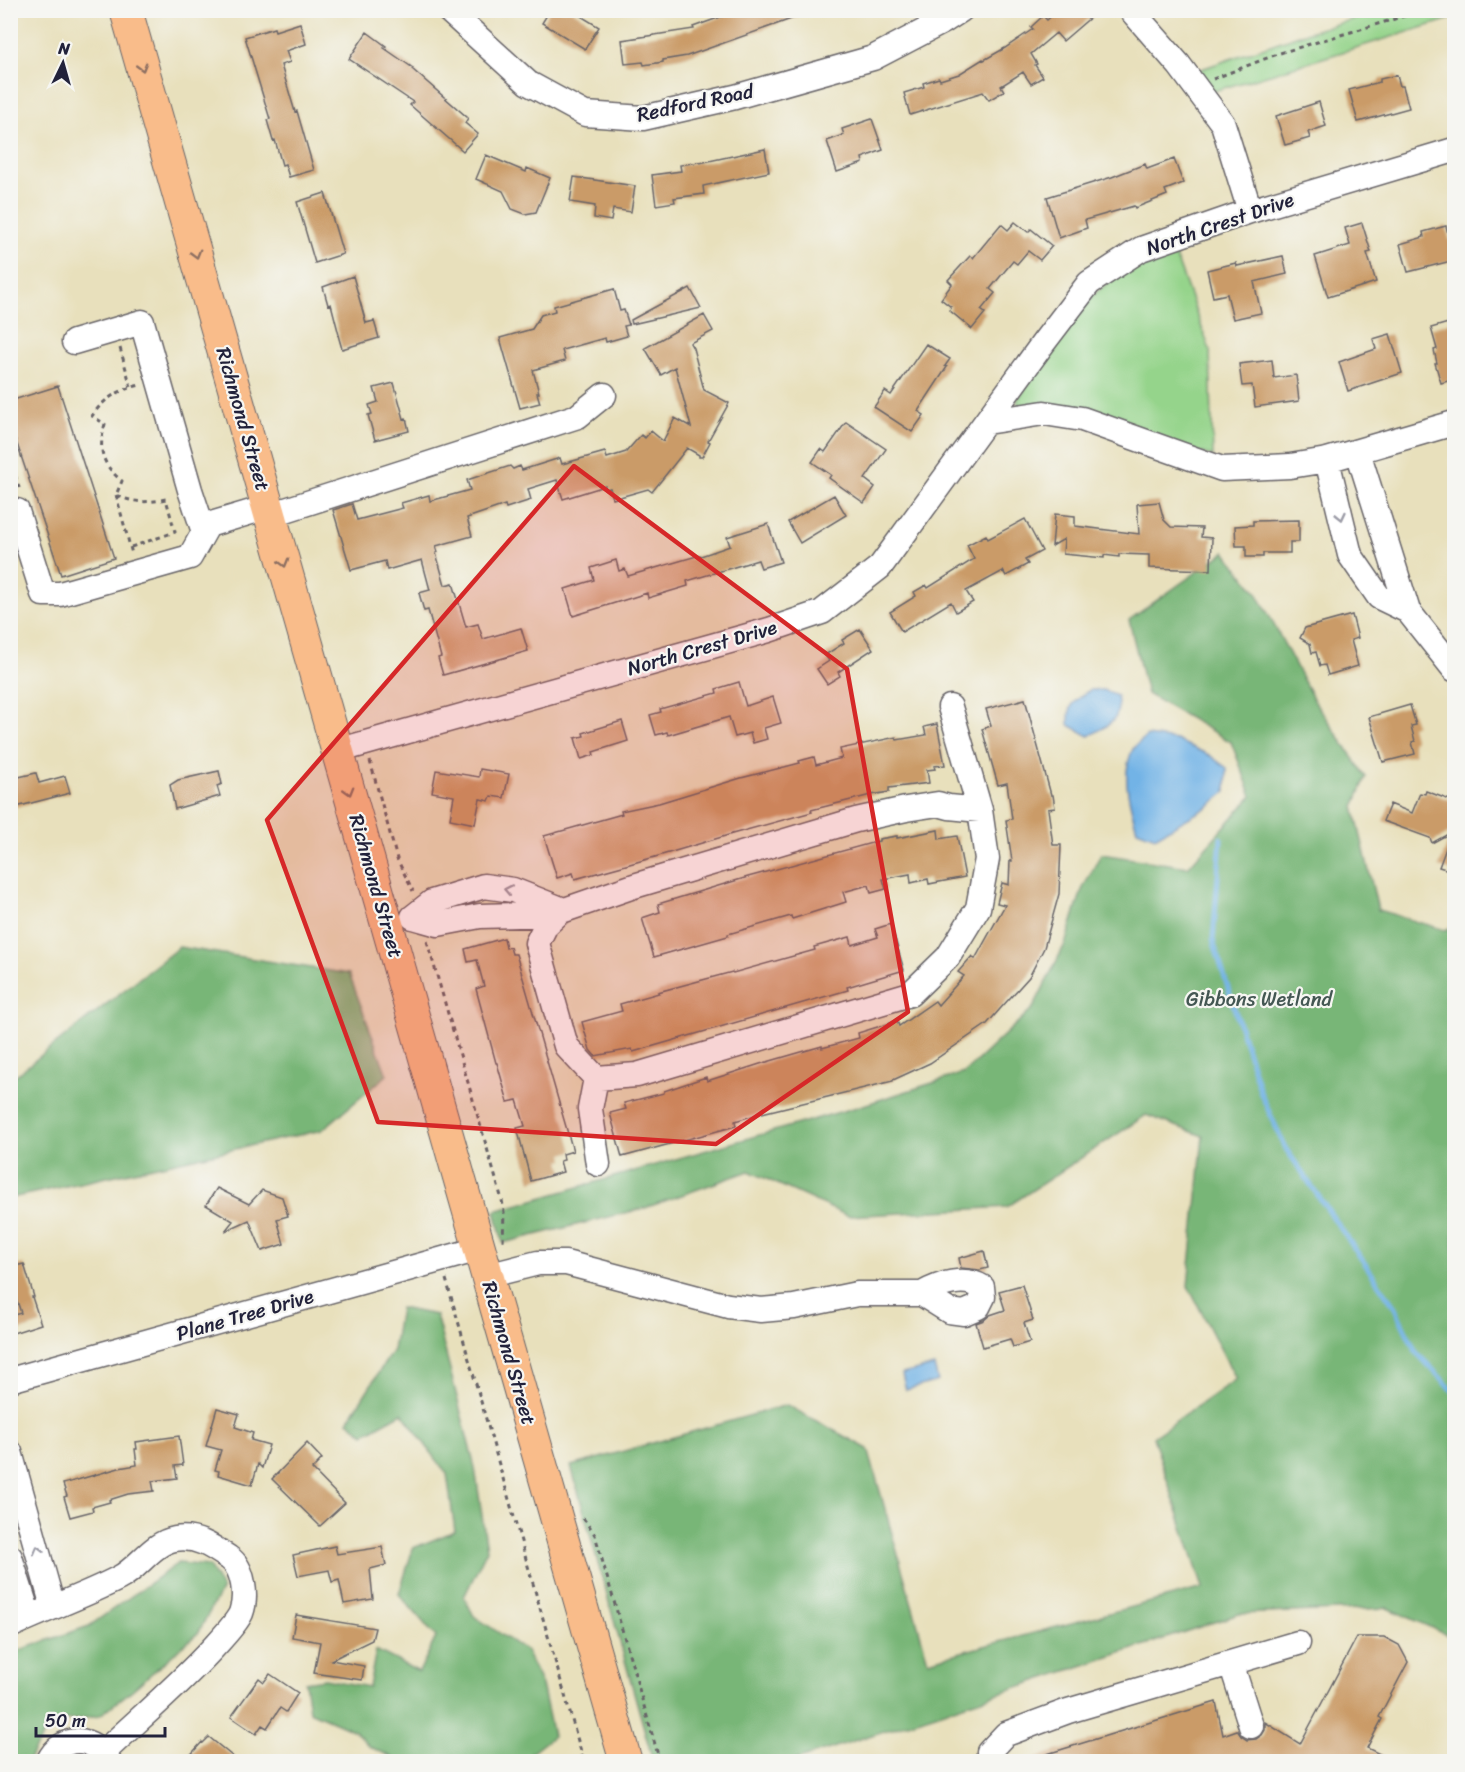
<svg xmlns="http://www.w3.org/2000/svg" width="1465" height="1772" viewBox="0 0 1465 1772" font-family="Sriracha,sans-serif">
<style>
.green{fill:#95d48b;stroke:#5c7b63;stroke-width:1.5}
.forest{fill:#78b677;stroke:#4d6c59;stroke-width:1.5}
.water{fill:#72b3e6;stroke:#4a6a90;stroke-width:1.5}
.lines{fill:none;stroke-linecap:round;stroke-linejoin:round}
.stream{stroke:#72b3e6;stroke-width:5}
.building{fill:#ca9b68}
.minor-casing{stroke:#676468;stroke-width:27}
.major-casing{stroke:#676468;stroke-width:34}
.path{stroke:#676468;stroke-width:3;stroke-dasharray:4.5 4.5;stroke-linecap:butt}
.minor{stroke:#fff;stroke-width:24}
.major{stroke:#f9bc8a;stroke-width:32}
.oneway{stroke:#8e6f62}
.oneway2{stroke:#9c9ca7}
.marked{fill:#d62828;fill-opacity:0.2;stroke:#d62828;stroke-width:4.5;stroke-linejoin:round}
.labels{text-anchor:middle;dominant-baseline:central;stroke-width:4.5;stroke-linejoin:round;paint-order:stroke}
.street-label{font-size:20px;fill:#22223b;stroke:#f6f6f2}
.park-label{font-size:20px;fill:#445753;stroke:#f6f6f2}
</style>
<rect width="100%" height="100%" fill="#f6f6f2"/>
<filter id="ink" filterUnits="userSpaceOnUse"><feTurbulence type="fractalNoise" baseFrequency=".0167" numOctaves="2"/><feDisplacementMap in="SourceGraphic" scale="12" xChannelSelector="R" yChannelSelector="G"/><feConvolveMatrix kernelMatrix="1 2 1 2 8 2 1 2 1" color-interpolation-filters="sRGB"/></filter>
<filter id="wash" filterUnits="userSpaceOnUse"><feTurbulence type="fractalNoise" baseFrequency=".008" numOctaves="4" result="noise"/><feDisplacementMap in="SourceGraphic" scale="24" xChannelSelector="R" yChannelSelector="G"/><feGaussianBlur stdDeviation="1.35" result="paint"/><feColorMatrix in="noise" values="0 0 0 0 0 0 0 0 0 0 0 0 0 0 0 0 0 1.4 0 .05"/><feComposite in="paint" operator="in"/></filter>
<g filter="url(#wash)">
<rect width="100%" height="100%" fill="#e8e0bc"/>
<path class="green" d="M1381,11H1454V18L1211,92L1196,71L1302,34Z
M1173,249L1210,350L1213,456L1019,406L1017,400L1093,295L1123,270L1155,255Z"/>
<path class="forest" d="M1225,552L1256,591L1315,702L1366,777L1354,807L1378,910L1445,930L1454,926V1638L1388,1608L1239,1614L793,1761H653L571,1466L787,1405L868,1449L928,1661L1203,1588L1153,1437L1236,1379L1188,1286L1203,1136L1146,1115L1007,1207L848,1216L749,1171L645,1208L503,1243L495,1211L857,1107L964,1073L1033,1008L1065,944L1082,890L1101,854L1188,867L1252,796L1231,742L1147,694L1129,620Z
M179,947L349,974L387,1075L322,1130L11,1198V1079Z
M400,1308L436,1315L475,1468L487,1550L464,1597L474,1616L526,1651L542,1685L553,1736L521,1761H400L370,1747L355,1731L309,1711L305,1682L325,1679L369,1687L376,1650L419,1672L436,1637L399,1594L413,1548L455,1531L447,1474L402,1413L364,1434L348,1421L393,1350Z
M178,1563L209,1566L222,1589L198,1633L130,1692L99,1716L50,1723L28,1761H11V1653L89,1626Z"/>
<path class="water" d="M1090,690H1103L1117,696C1122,722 1108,725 1089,736L1069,725C1068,705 1074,700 1090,690Z
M1147,736L1176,740L1209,755L1227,768L1226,792L1208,807L1155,837L1137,830C1130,804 1120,775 1133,749C1136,744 1143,740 1147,736Z
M934,1366L938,1381L906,1390L902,1374Z"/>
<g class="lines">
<path class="stream" d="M1221,838L1213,940L1261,1094L1286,1149L1394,1306L1416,1352L1454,1392"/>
</g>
<g id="blocks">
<path class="building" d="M550,10H571L599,27L585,49L542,23Z
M740,10H811V12L687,56L663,60V62L644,65L643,62L625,64L622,40L694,29L693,27Z
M1058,10H1099L1063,41L1056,33L1031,54L1037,64L1035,65L1043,77L1031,84L1023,72L1001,86L1004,91L989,100L983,92L910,115L904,93L924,87L923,83L939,78L940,80L959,74L983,59L984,60L1005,48L1033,29L1031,27L1043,16L1047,20Z
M300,23L306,44L286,51L290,62L281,65L295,112L297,111L314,170L289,177L285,164L282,165L275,140L273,141L267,120L270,119L245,37L274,28L275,31Z
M367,32L386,46L384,48L413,68L412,69L468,118L465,123L478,134L463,151L410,105L413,102L349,59Z
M1397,75L1400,86H1403L1409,108L1358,122L1349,90L1380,82V79Z
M1319,102L1326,126L1308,132L1310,138L1285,145L1276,116Z
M872,119L883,150L862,158L863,163L837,172L827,141L844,135L842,129Z
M765,149L769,172L703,186L704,194L674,198L675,202L656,205L652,175L681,171L680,165L699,162L700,163Z
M486,155L526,172L527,168L550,178L536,212L525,214L512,209L503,191L476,179Z
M1174,159L1183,183L1165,190L1167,195L1135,208L1134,206L1085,220L1087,228L1059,238L1047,197L1112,177L1145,164L1147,169Z
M574,177L635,186L631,212L613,209L611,221L594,218L595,206L570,202Z
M325,193L343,254L315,263L297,202Z
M1015,222L1028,232L1031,229L1052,246L1040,260L1028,251L1017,264L1013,261L990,289L995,293L981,310L985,313L972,329L949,310L951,307L941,299L952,284L948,280L970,256L973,258L1001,224L1008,230Z
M1362,223L1371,252L1367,253L1376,282L1328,297L1315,256L1350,245L1345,228Z
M1446,226L1455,260L1408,272L1400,244L1424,237L1423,232Z
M1283,256L1287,274L1254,282L1261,313L1233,319L1227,294L1213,297L1207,270L1236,263L1237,266Z
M353,276L366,323L374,321L379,338L342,349L338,335H339L331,304L328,305L323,287Z
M690,288L701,308L632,324L631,320Z
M614,289L620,311L624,310L629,325L624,326L627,336L606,342L605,338L562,350L565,361L533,370L539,393H537L540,403L520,408L500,338L532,329L541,315L555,311L554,306Z
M704,315L713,331L690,343L693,348L704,390L729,403L708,441L710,442L702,457H699V455L687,448L652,492L648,489L613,499L610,488L606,489L605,486L563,499L557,480L528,489L531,500L506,508L505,505L467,518L472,536L436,546L438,552L436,553L445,585L453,583L466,627L478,624L483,639L521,628L528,651L443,675L438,658L441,657L428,610L424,611L419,593L430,590L422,560L387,570L385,561L351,570L333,510L352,504L357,520L403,508L401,503L429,495L430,501L470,490L467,480L510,466L513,469L520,466L522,470L560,458L562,464L605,452L607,458L626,452L641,435L645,438L651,431L663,441L675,418L691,427L675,367L661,375L645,348Z
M1455,321V379L1441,383L1435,363H1437L1434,350L1437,349L1431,328Z
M1390,334L1402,373L1348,391L1339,362L1376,349L1373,339Z
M926,344L950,359L945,366L947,367L918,411L924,415L912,432L874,407L885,391L891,395Z
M1272,360L1274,378L1296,375L1299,401L1255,407L1252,385L1242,386L1239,364Z
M394,383L404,419L406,418L409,431L375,440L368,415L372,414L369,405L378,402L374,388Z
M58,386L114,558L61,575L10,423V401Z
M846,422L886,449L865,479L875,487L864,503L829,478L831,475L812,462L821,449L825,452Z
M834,495L846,515L800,543L788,522Z
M1159,502L1164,520L1171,527L1202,528L1201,537L1212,538L1211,570L1149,568V555L1119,554V557L1104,555V558L1063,554L1064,539L1052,546L1055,514L1075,516V526L1139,534L1137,504Z
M1025,519L1042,551L1025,560L1028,564L1006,576L1003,571L966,591L973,602L956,612L951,602L902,632L890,612L916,596L914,592L926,585L928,588L974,559L967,545L986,535L988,539Z
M1299,520V542H1290V553H1263V557H1246V546H1236L1235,526L1253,525V521Z
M768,524L781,562L761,568L758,560L687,581L688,586L648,598L647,593L573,616L565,589L594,580L591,568L616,560L619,571L625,569L628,576L700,555L701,556L730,546L727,537Z
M1352,615L1358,638L1351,640L1358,666L1328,675L1325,665L1320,666L1316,652L1312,653L1310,644L1300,638L1305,628Z
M860,629L873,649L838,672L840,676L827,684L817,669L829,661L825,655L844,643L842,640Z
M739,682L746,706L773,697L781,723L764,728L767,739L753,743L750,733L735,737L729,717L668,735L667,732L656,735L650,715L661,712L660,709L717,693L716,689Z
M1025,699L1051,795H1053L1055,808L1048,809L1053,845H1061L1059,894L1044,948L1029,977L1000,1009L987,1024L930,1063L893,1080V1081L762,1113L735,1121L736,1126L622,1157L610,1113L626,1109L624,1103L664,1093V1091L706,1077L707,1081L760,1064L822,1046V1048L859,1038L858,1033L897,1021L899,1026L935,1001L938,1005L964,976L958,972L972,956L975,959L1005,905L997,903L1002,883L1009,885L1010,861H1012L1006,820L1012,819L1007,783L998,785L982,729L991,726L986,709Z
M1410,705L1416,725L1411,726L1415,741L1412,742L1415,754L1383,762L1369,717Z
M622,721L628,741L593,752L594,755L581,759L575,738L584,736L583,733Z
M937,724L945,765L934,766L935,769L927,770L929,783L889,788V792L871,795L811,810L812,812L732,834L655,857L575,879L573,873L557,878L544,836L622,814L621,811L659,803L741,778L800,763L799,761L814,757L816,765L842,758L840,749L896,737L897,740L926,735L924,727Z
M480,769L509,774L504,798L491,796L489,801L480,799L475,824L450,819L454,796L432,792L436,770L479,777Z
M219,771L222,784L217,786L220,796L175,809L170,785L178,780Z
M36,773L39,783L65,776L70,793L16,807L10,788V779Z
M1426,791L1455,802V812L1450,824L1455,826V872L1439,867L1452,832L1432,843L1430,838L1383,821L1390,804L1412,813L1420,793L1425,794Z
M938,830L939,839L957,836L965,877L929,884L928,879L911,883L910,874L883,879L886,889L871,893L869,885L843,892L846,902L792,919L791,916L728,934V936L654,957L642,918L660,912L658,904L748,877L879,841V839L897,836V838Z
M891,924L904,970L847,987L848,990L633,1052L632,1049L595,1056L590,1050L582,1022L622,1011L620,1004L659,993L658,992L732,972L733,973L815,950L814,947L850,937L852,945L878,937L875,929Z
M504,938L506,948L510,947L512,954H516L573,1151L563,1154L564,1160L560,1161L563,1172L531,1181L517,1128L525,1126L517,1100L508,1102L497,1063H496L476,989L484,986L477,960L468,962L465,949Z
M217,1188L249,1204L262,1190L282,1197L288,1216L277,1219L284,1244L262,1251L249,1220L225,1231L233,1221L206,1205Z
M984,1251L988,1268L980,1270L961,1268L959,1258Z
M24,1264L34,1297H32L41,1324L10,1334V1316L21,1313L10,1279V1267Z
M1022,1285L1033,1320L1024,1323L1030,1342L1013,1347L1010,1339L983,1347L976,1323L984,1320L990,1315L1005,1310L999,1291Z
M217,1408L239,1414L235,1427L253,1433L251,1440L269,1445L262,1468L258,1464L252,1485L218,1475L219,1471L215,1470L221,1450L206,1446Z
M179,1436L183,1465L175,1466L177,1478L152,1481L154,1491L128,1494L109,1500L110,1502L92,1507L93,1511L70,1517L64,1497L67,1496L63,1484L119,1468L137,1465L135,1449H137L136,1442Z
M307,1443L322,1459L312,1469L345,1503L320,1526L272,1479Z
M335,1546L337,1554L382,1547L386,1565L370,1569L373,1599L344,1604L339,1580L332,1582L329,1570L298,1576L293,1555Z
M296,1615L375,1628L372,1640L331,1660L364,1666L362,1680L314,1673L320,1642L292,1637Z
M1357,1637H1384L1399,1645L1408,1662L1379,1717L1382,1719L1367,1748L1394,1761H1035L1034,1758L1216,1702L1223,1735L1237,1730L1241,1736L1247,1740L1256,1739L1262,1735L1265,1730V1722L1300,1744Z
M270,1674L298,1693L286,1712L280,1708L267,1728L262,1725L256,1734L231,1717L259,1678L264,1682Z
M209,1737L238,1761H185L202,1742L203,1743Z"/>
</g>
</g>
<g filter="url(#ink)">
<use href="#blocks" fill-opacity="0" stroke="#676468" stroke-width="1.5"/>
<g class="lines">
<g class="minor-casing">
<path id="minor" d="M448,10L528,83L585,114L643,118L735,97L873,58L944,21L961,10
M1131,10L1179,65L1223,124L1250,211
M74,342L142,322L190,490L204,532
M986,422L1044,413L1082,419L1222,469L1290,466L1327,460L1454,423
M1358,452L1408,611L1454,669
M1327,460L1350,555L1379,597L1408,611
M17,511L43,594H60L190,557L208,525L268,507
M270,515L578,416L604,395
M337,751L769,630L822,612L880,567L1044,342L1089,283L1141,249L1250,211L1454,150
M562,910L546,925L537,943L566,1046L596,1078L637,1075L910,994L948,957L978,908L987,859L980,810L950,707
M413,917L438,924L480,916L553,914L634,886L856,820L906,809L938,804L949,807L980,810
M413,917L432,902L484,886L513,890L561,909
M596,1078L590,1109L598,1164
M487,1276L538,1263H566L728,1306L761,1310L794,1307L857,1294H922L949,1311L964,1313L978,1307L983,1297L982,1287C964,1276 940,1284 922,1294
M10,1380L479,1249
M10,1452L53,1607
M10,1557L29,1617
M10,1626C46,1609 84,1596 119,1578C139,1568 152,1543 175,1539C196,1535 213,1547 229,1558C244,1568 247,1597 241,1613C236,1624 221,1639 213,1648C179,1685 140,1718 104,1752
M1231,1663L1251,1726
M48,1762C62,1733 94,1735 109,1762
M990,1762L989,1752L1006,1734L1068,1711L1298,1643"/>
</g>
<g class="major-casing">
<path id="major" d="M126,10L626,1762"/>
</g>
<path class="path" d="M1213,79L1280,53L1425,10
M120,348L131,387
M10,458L20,491
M116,495L132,554
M131,547L175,532L166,499C147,503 133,503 116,495L122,481C101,464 98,449 105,424L92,416C104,398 119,390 140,385
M370,761L397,859L413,891
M427,941L502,1200L504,1212L503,1241
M446,1279L584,1762
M583,1518L595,1535L660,1762"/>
<use href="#minor" class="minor"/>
<use href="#major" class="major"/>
</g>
<defs><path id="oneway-chevron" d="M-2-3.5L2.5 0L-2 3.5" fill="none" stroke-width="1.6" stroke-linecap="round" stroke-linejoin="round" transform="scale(1.5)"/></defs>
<g class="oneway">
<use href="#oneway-chevron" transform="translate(142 67) rotate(74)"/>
<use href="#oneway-chevron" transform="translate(196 254) rotate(74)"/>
<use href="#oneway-chevron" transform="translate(284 563) rotate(74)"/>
<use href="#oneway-chevron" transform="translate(349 791) rotate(74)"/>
</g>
<g class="oneway2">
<use href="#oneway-chevron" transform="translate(1341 516) rotate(77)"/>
<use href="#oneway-chevron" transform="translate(508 890) rotate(-169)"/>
<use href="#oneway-chevron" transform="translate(38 1550) rotate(-105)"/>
</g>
</g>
<path class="marked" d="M574,466L847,669L908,1012L716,1144L378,1122L267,820Z"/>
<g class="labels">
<g class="street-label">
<text transform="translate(695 103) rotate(-12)">Redford Road</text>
<text transform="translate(1220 224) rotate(-19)">North Crest Drive</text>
<text transform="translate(243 419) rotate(74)">Richmond Street</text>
<text transform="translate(702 648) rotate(-16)">North Crest Drive</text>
<text transform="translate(376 886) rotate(74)">Richmond Street</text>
<text transform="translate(245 1315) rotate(-16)">Plane Tree Drive</text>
<text transform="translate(509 1353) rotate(74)">Richmond Street</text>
</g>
<g class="park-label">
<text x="1259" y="999">Gibbons Wetland</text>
</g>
</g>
<rect width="1465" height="1772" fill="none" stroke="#f6f6f2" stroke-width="36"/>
<g transform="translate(63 63) rotate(5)" stroke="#f6f6f2" stroke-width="4.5" paint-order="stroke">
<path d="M0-4.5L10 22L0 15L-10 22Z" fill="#22223b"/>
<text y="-9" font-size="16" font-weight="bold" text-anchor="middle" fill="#22223b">N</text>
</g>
<path d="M36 1727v9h129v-9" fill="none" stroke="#22223b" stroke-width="3"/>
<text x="45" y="1727" font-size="18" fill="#22223b" stroke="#f6f6f2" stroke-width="4.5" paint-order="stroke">50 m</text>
</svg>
